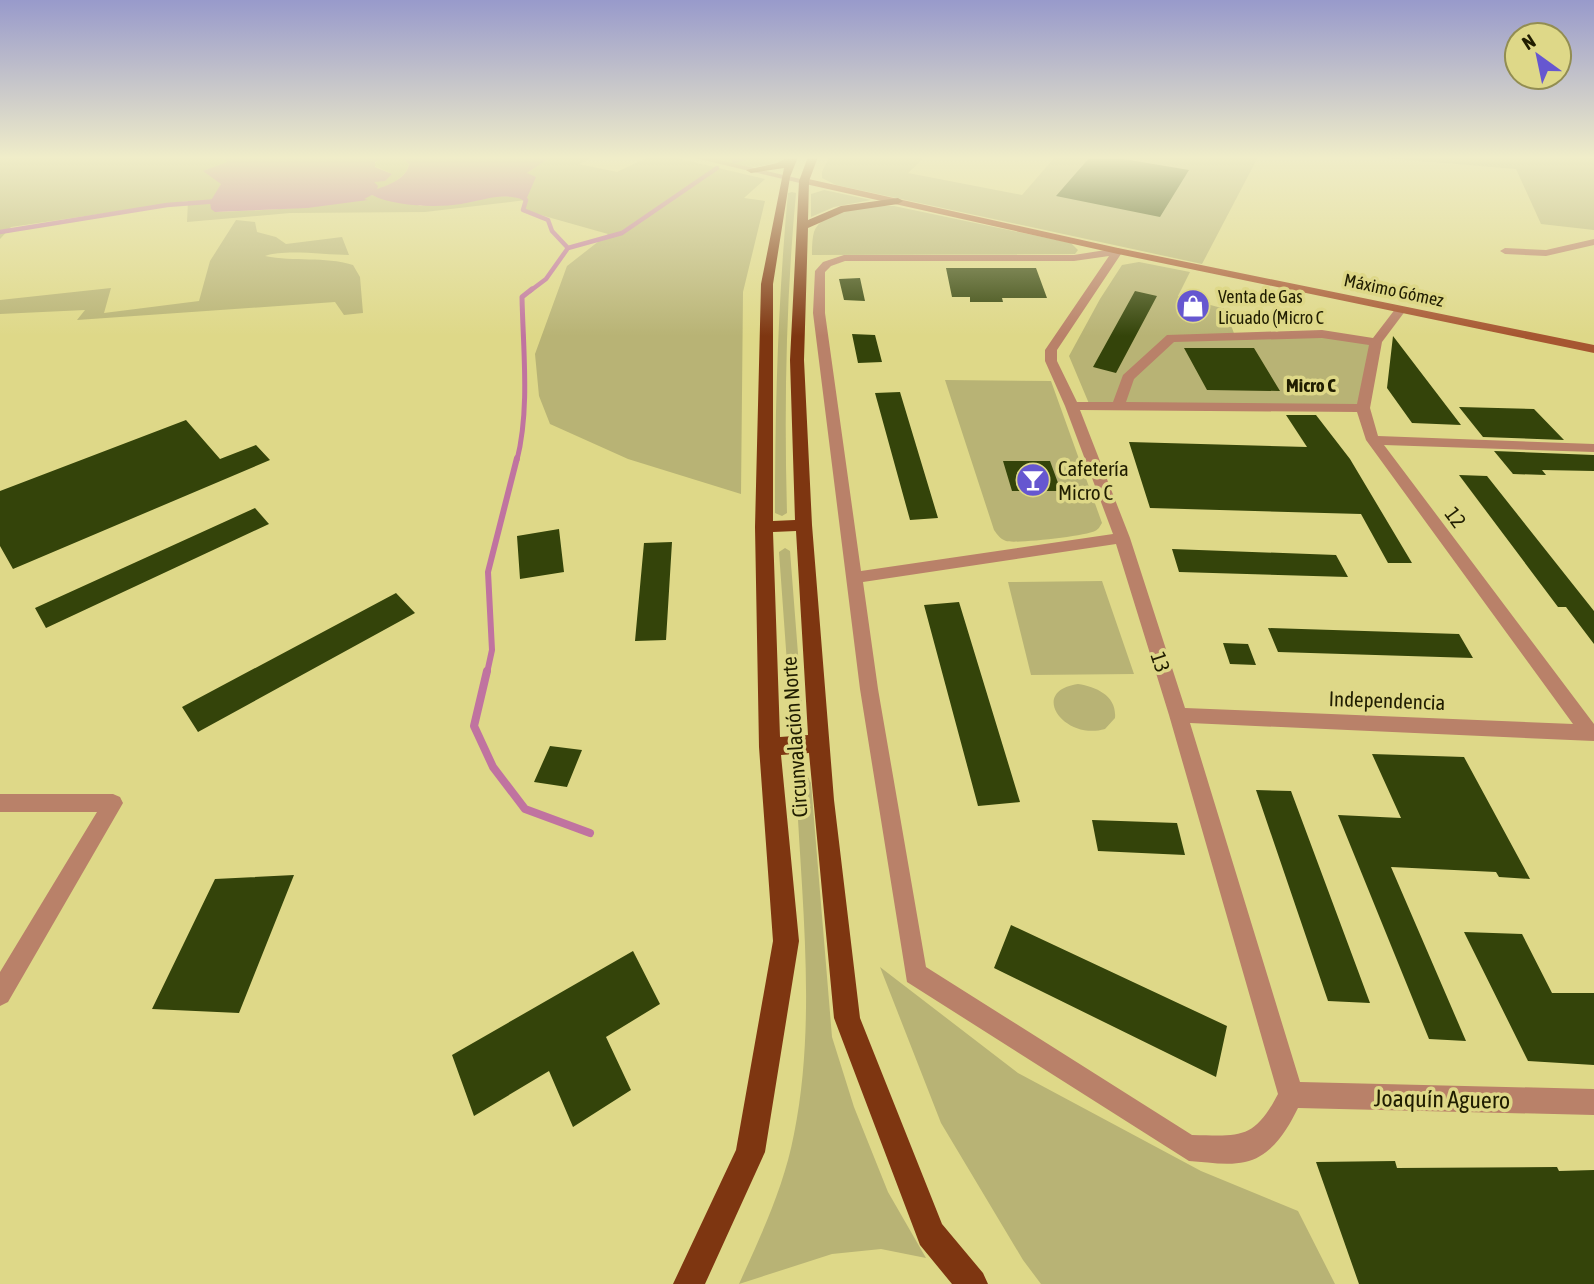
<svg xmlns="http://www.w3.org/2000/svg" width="1594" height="1284" viewBox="0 0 1594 1284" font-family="'Asap Condensed',sans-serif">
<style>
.green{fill:#b8b375}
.water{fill:#c073a0}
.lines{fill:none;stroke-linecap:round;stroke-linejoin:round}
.stream-far3{stroke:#c073a0;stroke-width:4.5}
.stream-far2{stroke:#c073a0;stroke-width:5}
.stream-far1{stroke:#c073a0;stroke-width:6}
.stream{stroke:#c073a0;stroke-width:8}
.building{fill:#34440a}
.minor{fill:#b98169;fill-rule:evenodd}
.tertiary{fill:#b98169;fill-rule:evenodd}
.secondary{fill:#a65631;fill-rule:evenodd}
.trunk{fill:#7e3611;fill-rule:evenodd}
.labels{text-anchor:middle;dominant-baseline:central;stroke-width:7;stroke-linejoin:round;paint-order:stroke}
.far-street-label{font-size:18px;fill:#201d00;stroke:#ded888}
.far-poi-label{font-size:18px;fill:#201d00;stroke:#ded888;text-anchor:start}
.far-neighbourhood-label{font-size:19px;font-weight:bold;fill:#201d00;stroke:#ded888}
.poi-label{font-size:21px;fill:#201d00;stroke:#ded888;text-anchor:start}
.street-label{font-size:21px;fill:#201d00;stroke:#ded888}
.near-street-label{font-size:24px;fill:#201d00;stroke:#ded888}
</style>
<rect width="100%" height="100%" fill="#ded888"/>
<path class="green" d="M0,157H223L228,162L204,171L221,183L215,212H224C274,209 325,209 372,195C387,202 407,199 420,206C439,204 506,192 519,198L535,177L526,174L549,157H593L579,164L617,172L648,157H672L765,179L744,198L765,201L743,292L741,494L628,459L550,424L539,396L535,354L567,266L608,234L523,210L526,200L425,212L290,213L187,222L188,201L11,227L0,239Z
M383,157L402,158L409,164C406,178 389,186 375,190L371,182L392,174L375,166V163Z
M705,157H785L782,162L750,168Z
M829,157H921L923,159L908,173L1022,195L1055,157H1258L1202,264L836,185L822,178V172Z
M1372,157H1594V230L1541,224L1516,169Z
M824,190L871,200L834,207L811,217V194Z
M792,192L796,193C786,300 784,406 787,513L782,516L775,513C775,406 778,300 788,193Z
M875,206H894L1071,243L1078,250L1075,254L812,255C812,249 812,239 814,232C822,211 856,209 875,206Z
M236,220L255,222L257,232L276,237L286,244L342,237L349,255C325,255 285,249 265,256C294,262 324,256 353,265L360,277L363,313L344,315L335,302L77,320L85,310L0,314V300L111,288L104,313L199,301L210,261Z
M1139,262L1190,272L1178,296L1225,309L1235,336L1322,334L1376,342L1363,408L1090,406L1069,356L1100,299L1122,265Z
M945,380L1051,381L1102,523C1100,526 1099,529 1095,531C1086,536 1015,544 1006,541C1000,539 997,534 994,530Z
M785,548L790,551L803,718L796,726L791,719L779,552Z
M1102,581L1134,674L1031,675L1008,582Z
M1078,684C1097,687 1117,696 1115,718L1105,729C1064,741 1028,691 1078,684Z
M801,776L808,777L811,783L832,1037L854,1107L888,1192L926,1258L881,1249L832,1254L739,1284C761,1235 784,1187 794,1134C817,1020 801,897 796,781Z
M880,967L1018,1073L1201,1171L1298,1211L1335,1284H1041L1023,1260L941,1123Z"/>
<path class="water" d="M223,157H383L375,162V167L392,174L385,181L374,182L378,186L377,189C389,185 407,178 409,164L402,158L392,157L549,158L527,173L536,177L526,200C499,192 487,200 461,204C435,208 393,206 372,195L364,199L368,200L307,208L215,212L211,209L210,202L221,184L203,171L227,162Z"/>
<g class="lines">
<path class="stream-far3" d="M734,161L747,157
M519,195L526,200L523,210L548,220L552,231L568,248L546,279L530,291
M0,232L167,205L219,201
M568,248L622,233L717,168"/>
<path class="stream-far2" d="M517,460C530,409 523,349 522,297L532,289"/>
<path class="stream-far1" d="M487,673L492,650L488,572L517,458"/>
<path class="stream" d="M487,671L474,726L493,767L525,809L590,833"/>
</g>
<path class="building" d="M1090,157H1112L1189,170L1160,217L1056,196Z
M946,268H1036L1047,298H1002L1003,302H970V297H952Z
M860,278L865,301L844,300L839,279Z
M1135,291L1157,296L1116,373L1093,367Z
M852,334L875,335L882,362L858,363Z
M1393,336L1461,425L1412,423L1387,388Z
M1184,348H1254L1280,391L1207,390Z
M900,392L938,518L910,520L875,393Z
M1459,407L1534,409L1564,440L1483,437Z
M1286,415H1316L1350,459L1412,563H1388L1361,514L1150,508L1129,442L1307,447Z
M186,420L220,459L256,445L270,460L13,569L0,546V491Z
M1494,451L1594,455V471L1542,470L1546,475L1513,474Z
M1003,461H1050L1061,491H1012Z
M1459,475L1487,476L1594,611V644L1566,607H1558Z
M255,508L269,524L46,628L35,608Z
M559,529L564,572L520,579L517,536Z
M672,542L666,640L635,641L644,543Z
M1172,549L1336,555L1348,577L1179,572Z
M396,593L415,613L198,732L182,707Z
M959,602L1020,802L978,806L924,605Z
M1268,628L1459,634L1473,658L1278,652Z
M1223,643L1248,644L1256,665L1230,664Z
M550,746L582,750L567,787L534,782Z
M1372,754L1464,757L1530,879L1499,877L1496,872L1391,867L1466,1041L1429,1039L1338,815L1401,818Z
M1256,790L1291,791L1370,1003L1328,1001Z
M1092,820L1177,823L1185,855L1098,851Z
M294,875L239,1013L152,1009L215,879Z
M1011,925L1227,1026L1216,1077L994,968Z
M1464,932L1522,934L1552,993H1594V1065L1528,1061Z
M633,951L660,1004L606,1037L631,1090L573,1127L549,1071L474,1116L452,1055Z
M1395,1161L1397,1168L1557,1167L1559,1171L1594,1170V1284H1359L1316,1162Z"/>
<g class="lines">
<path class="minor" d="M1594,239V245L1546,256L1505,254L1500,251L1505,248L1546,250Z
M1118,248L1123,251L1057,350V361L1077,402H1113L1123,375L1167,335L1322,330L1373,338L1396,308L1400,307L1406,310L1382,342L1370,408L1378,436L1594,444V452L1384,445L1594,724V741L1190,723L1300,1082L1594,1089V1115L1298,1108C1287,1130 1272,1156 1245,1162C1228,1166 1206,1162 1189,1161L907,982L860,689L813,313L815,271L823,262L844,255H1074ZM1109,256L1045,350V361L1065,406L1113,534L861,571L825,313V272L831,266L845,261H1074ZM1322,338L1369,345L1357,404L1126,402L1134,379L1174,342ZM1080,410L1357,412L1366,440L1573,724L1185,708L1130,538ZM1116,544L1169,715L1278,1094C1254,1140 1240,1136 1192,1135L926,967L878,689L863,582Z
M0,794H113L120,797L123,803L8,1002L0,1006V972L97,812H0Z"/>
<path class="tertiary" d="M691,157H706L809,181L804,184Z"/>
<path class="secondary" d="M804,178L1118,248L1594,345V353L1118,254L801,183L799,181Z"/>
<path class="trunk" d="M788,157H798L790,177L773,284V521L795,520L790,360L799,181L808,157H818L809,181L808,220L841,206L898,198L903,201L898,204L844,212L808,228L804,360L812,525L834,800L860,1018L942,1224L983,1273L988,1284H952L920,1245L834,1018L809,753L781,755L799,941L765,1152L705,1284H673L736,1150L773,941L759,747L755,527L761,284L784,168L751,173L746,170L777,163ZM796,531L808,735L780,737L773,532Z"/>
</g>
<linearGradient id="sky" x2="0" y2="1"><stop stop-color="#989acb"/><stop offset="0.47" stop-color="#f0edc9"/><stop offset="1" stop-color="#f0edc9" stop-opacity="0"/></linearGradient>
<rect width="1594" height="336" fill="url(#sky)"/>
<defs>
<g id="shop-disc" transform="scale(1.75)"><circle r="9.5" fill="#6657d0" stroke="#ded888"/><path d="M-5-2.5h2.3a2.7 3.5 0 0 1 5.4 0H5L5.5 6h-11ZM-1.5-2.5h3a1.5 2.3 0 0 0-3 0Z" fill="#fff"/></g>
<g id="bar-disc" transform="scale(1.75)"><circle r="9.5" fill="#6657d0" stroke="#ded888"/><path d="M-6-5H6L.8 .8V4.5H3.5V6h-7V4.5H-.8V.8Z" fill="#fff"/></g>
</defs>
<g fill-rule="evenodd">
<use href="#shop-disc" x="1193" y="306"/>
<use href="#bar-disc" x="1033" y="480"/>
</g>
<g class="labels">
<g class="far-street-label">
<text transform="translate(1394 290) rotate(12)">Máximo Gómez</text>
</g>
<g class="far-poi-label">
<text x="1218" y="296">Venta de Gas<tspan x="1218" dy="21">Licuado (Micro C</tspan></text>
</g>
<g class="far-neighbourhood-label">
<text x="1311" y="385">Micro C</text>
</g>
<g class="poi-label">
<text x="1058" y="468">Cafetería<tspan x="1058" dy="24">Micro C</tspan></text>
</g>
<g class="street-label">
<text transform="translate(1456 517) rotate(53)">12</text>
<text transform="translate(1161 662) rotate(72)">13</text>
<text transform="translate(1387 700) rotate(2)">Independencia</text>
<text transform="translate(794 737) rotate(-94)">Circunvalación Norte</text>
</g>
<g class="near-street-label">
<text transform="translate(1442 1099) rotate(1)">Joaquín Aguero</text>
</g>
</g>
<g transform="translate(1538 56) rotate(327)"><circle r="33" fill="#ded888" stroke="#928d52" stroke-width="2"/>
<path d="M0-5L12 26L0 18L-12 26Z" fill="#6657d0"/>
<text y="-10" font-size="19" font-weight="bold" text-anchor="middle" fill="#201d00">N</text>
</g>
</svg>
